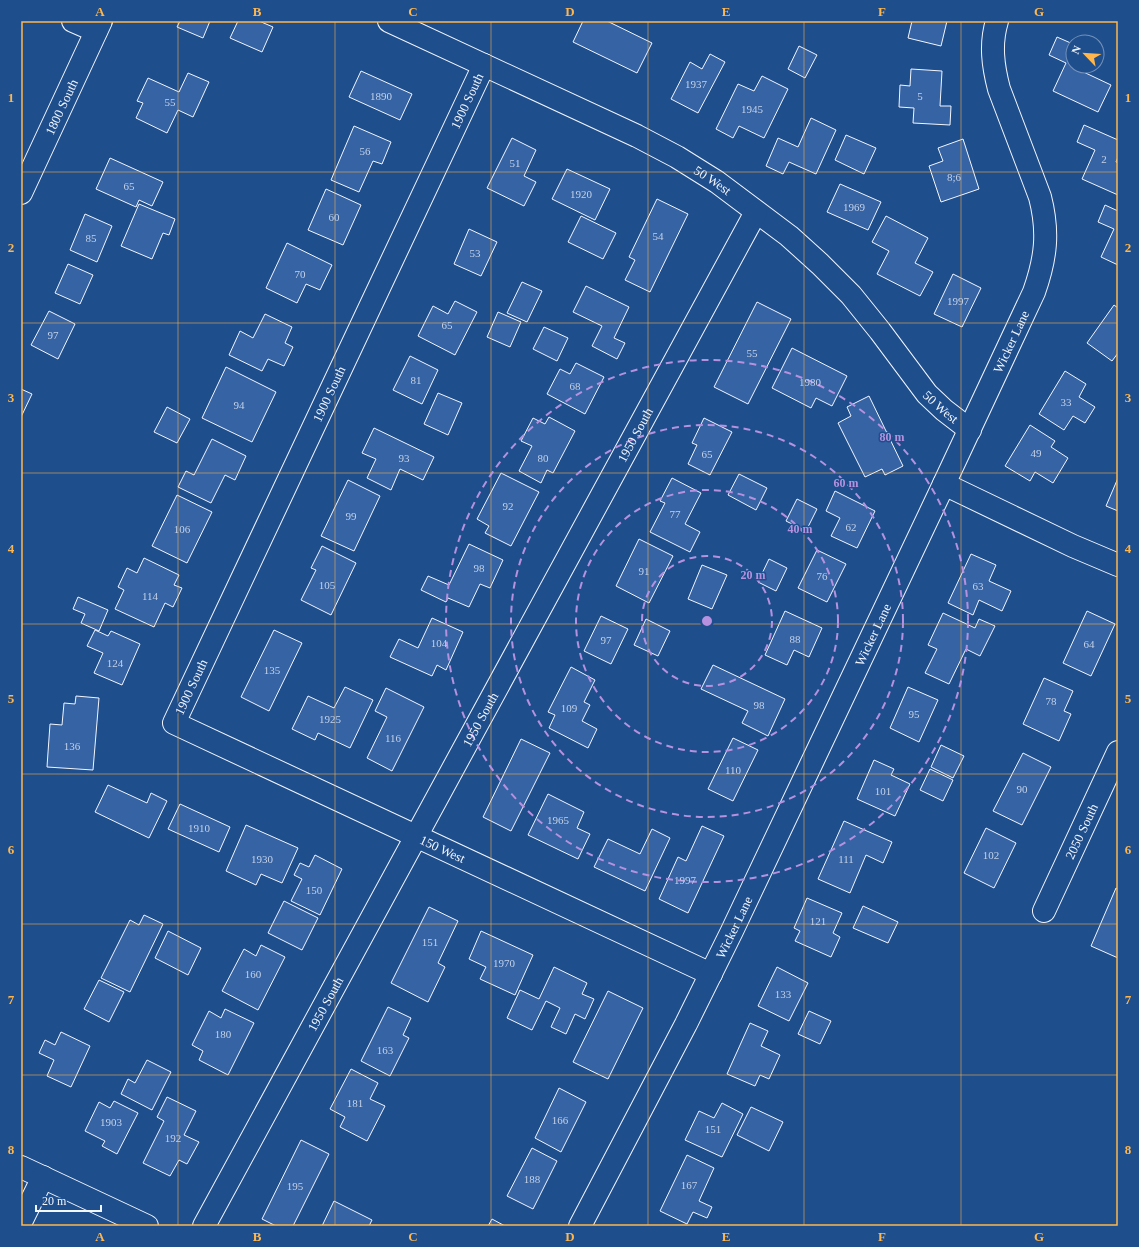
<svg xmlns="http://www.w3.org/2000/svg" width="1139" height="1247" viewBox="0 0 1139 1247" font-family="'Times New Roman',serif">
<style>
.building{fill:#3563a3;stroke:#f2f6ff}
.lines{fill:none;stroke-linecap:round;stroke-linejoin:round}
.minor-casing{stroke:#f2f6ff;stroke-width:24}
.minor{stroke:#1f4e8c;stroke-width:22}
.grid{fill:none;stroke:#ffb74d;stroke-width:1;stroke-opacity:0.55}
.ring{fill:none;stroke:#b691df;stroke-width:2;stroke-dasharray:7 5}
.labels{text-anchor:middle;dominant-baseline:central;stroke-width:3;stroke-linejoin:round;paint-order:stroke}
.number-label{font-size:11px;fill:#c3d1e8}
.street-label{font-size:13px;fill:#f2f6ff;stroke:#1f4e8c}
.centre{fill:#b691df;stroke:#1f4e8c;stroke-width:2}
.ring-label{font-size:12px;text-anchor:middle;font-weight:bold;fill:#b691df;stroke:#1f4e8c;stroke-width:3;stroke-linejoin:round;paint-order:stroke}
.neatline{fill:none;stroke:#ffb74d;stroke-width:1.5}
.grid-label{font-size:13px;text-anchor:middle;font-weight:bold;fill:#ffb74d}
</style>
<rect width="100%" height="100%" fill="#1f4e8c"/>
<path class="building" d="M180,21H210L203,38L177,27Z
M238,21H259L273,27L262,52L230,38Z
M583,21H607L652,43L637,73L573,42Z
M912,21H947L941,46L908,38Z
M1057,37L1073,44V66H1076L1075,68L1111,85L1098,112L1053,91L1066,63L1049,55Z
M799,46L817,55L805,78L788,69Z
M710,54L725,62L698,113L671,99L690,62L702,69Z
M911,69L942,71L940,106H951L950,125L913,123L914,108L899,107L900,85L910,86Z
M361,71L412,94L400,120L349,97Z
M188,73L209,82L193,117L178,110L167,133L136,118L143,103L137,101L148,78L179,92Z
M762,76L788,89L764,138L739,126L733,138L716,129L738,84L754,91Z
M811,118L836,130L816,174L789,162L783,174L766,166L778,138L798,147Z
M1084,125L1118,140V157L1116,162L1118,163V195L1082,179L1095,150L1077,142Z
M354,126L391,142L382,164L373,161L359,192L331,180Z
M846,135L876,148L864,174L835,160Z
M512,138L536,150L524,176L536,182L524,206L487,188Z
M963,139L979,189L941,202L929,166L943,161L938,148Z
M110,158L163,182L152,206L139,200L136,207L96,189Z
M567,169L610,189L595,220L552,199Z
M840,184L881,202L868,230L827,212Z
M326,189L361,205L343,245L308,230Z
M657,199L688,214L650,292L625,280L635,260L629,257Z
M139,204L175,219L169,235L163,233L152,259L121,246Z
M1105,205L1118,211V265L1101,257L1114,229L1098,222Z
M85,214L112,226L97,262L70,250Z
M581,216L616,233L603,259L568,242Z
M886,216L928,238L915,263L933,272L920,296L877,274L889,251L872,242Z
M469,229L497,242L481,276L454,264Z
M287,243L332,265L320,290L306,284L297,303L266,288Z
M68,264L93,275L80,304L55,293Z
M953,274L981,288L962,327L934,314Z
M522,282L542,291L527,322L507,313Z
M586,286L629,307L614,338L625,343L617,359L592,346L602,326L573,312Z
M455,301L477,312L455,355L418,336L433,306L448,314Z
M757,302L791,319L748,404L714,387Z
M1114,305L1118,308V353L1112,361L1087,343Z
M49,311L75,324L58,359L31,345Z
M498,312L521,322L510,347L487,337Z
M265,314L292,327L285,343L293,347L284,366L268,359L262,371L229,355L240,331L253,338Z
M544,327L568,338L557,361L533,349Z
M792,348L847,376L832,406L816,398L811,408L772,388Z
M410,356L438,370L422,404L393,390Z
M576,363L604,377L585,414L547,394L560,369L570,374Z
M226,367L276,392L252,442L202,418Z
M1065,371L1086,384L1079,397L1095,407L1085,423L1073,416L1064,430L1039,414Z
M21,389L32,394L21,417Z
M438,393L462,403L448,435L424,424Z
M869,396L903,466L885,475L882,469L865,477L838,423L851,416L847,407Z
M167,407L190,419L177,443L154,432Z
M549,417L575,431L553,473L547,470L541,483L519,471L532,446L521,441L533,418L545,424Z
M704,418L732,432L710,475L688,464L697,445L692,443Z
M1030,425L1055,441L1051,447L1068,458L1053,483L1035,472L1030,481L1005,466Z
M374,428L434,457L423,480L400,469L391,490L367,478L376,459L362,453Z
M212,439L246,456L235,480L225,475L211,503L178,487L186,471L194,475Z
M501,473L539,492L511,546L485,533L489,526L477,519Z
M739,474L767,488L756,510L728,495Z
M672,478L701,493L685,524L700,532L690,552L650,532L665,503L660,501Z
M1118,478V511L1106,506Z
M348,480L380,496L354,551L321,536Z
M835,491L875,511L857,548L831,536L840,518L826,511Z
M177,495L212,512L187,563L152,546Z
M797,499L817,509L806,531L786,521Z
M639,539L673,556L649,603L616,586Z
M469,544L503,560L490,588L480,584L469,607L448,598L446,602L421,590L428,576L449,585Z
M322,546L356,563L331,615L301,600L316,570L311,568Z
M817,550L846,564L827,602L798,588Z
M971,554L996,565L989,581L1011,591L1002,611L979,600L973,615L948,603Z
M144,558L179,575L174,585L182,588L173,607L165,603L154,627L115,609L124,590L118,587L127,568L137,573Z
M769,559L787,568L776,591L758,582Z
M702,565L727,575L712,609L688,599Z
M78,597L108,610L99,631L81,623L85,614L73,609Z
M785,611L822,628L809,657L794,650L787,665L765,655Z
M1087,611L1115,624L1091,676L1063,663Z
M943,613L975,628L979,619L995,626L980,656L966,649L949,684L925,673L937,649L928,645Z
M601,616L628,629L611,664L584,651Z
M432,618L463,632L446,670L437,665L432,676L390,657L399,639L418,648Z
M646,619L670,631L658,656L634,645Z
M95,630L108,636L111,631L140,644L122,685L94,673L103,653L87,646Z
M274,630L302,643L269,711L241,697Z
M713,665L785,699L768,736L742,723L748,711L701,689Z
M571,667L595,680L584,702L590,705L582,721L597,729L588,748L549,728L555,715L548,712Z
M1044,678L1073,691L1064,711L1071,714L1059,741L1023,724Z
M345,687L373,700L350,748L318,733L315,740L292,729L308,696L334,708Z
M908,687L938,700L919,742L890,728Z
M386,688L424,707L392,771L367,758L387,717L375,711Z
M76,696L99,698L93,770L47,767L50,724L62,725L64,703L75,704Z
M733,738L758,750L733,801L708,789Z
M521,739L550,753L511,831L483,817Z
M941,745L964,756L953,778L931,767Z
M1023,753L1051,767L1022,825L993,811Z
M874,760L894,769L891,775L910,784L895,816L857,799Z
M930,769L953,780L943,801L920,790Z
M108,785L147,803L151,793L167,801L149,838L95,812Z
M548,794L584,812L577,828L590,834L578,859L528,835Z
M180,804L230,827L219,852L168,829Z
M844,821L892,842L883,863L866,855L850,893L818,879Z
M246,825L298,848L282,883L261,874L256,885L226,871Z
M702,826L724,836L688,913L659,899L678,857L686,861Z
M986,828L1016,843L994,888L964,873Z
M652,829L670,838L645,891L594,867L608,839L640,854Z
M315,855L342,869L320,915L291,901L302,879L294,875L300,863L309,867Z
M1116,888L1118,889V958L1091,946Z
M807,898L842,913L833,933L840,937L831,957L795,941L800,931L794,928Z
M284,901L318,918L302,950L268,933Z
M863,906L898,922L888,943L853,928Z
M429,907L458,921L438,963L445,967L428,1002L391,983Z
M144,915L163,924L130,992L101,978L130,920L139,925Z
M168,931L201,948L188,975L155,958Z
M481,931L533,955L515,995L480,979L486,967L469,959Z
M261,945L285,957L258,1010L222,991L244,949L256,956Z
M554,967L587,983L582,994L594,999L585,1019L575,1014L566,1034L551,1027L560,1008L546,1001L532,1030L507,1018L520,990L539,999Z
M777,967L808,983L789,1021L758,1006Z
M99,980L124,992L109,1022L84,1009Z
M608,991L643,1008L608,1079L573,1062Z
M388,1007L411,1018L403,1035L409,1038L390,1076L361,1061Z
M225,1009L254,1023L228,1075L199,1060L203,1051L192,1045L209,1011L221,1018Z
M809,1011L831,1021L820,1044L798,1034Z
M750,1023L768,1031L761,1046L780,1055L769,1079L760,1075L755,1086L727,1074Z
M61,1032L90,1046L71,1087L47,1076L54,1060L39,1053L45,1040L55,1045Z
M147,1060L171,1072L152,1110L121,1094L128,1079L135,1083Z
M351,1069L378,1083L370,1099L385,1106L367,1141L340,1127L345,1117L330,1109Z
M559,1088L586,1102L561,1152L535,1138Z
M167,1097L196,1111L184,1135L199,1142L187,1164L179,1160L170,1176L143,1163L164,1121L157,1117Z
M114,1101L138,1113L117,1154L102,1146L105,1141L85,1131L99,1102L110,1108Z
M722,1103L743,1114L722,1157L685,1140L699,1111L714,1118Z
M751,1107L783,1122L769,1151L737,1135Z
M301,1140L329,1154L293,1226H276L262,1219Z
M532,1148L557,1161L533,1209L507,1196Z
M687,1155L714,1168L699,1201L712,1207L707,1218L693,1212L687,1224L660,1211Z
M334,1201L372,1220L369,1226H322Z
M492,1219L505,1226H488Z"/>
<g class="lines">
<g class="minor-casing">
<g id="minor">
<path d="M73,21L96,31"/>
<path id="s1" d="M389,21L637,136L677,157L717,182L789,236L820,264L851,295L880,331L927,394L944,410L970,430"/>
<path id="s2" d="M484,65L174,723L711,974"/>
<path id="s3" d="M21,193L101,21"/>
<path d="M944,484L1073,546L1118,565"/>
<path id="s4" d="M1044,911L1118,752"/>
<path d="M21,1167L147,1226"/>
<path d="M21,1222L43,1177"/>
<path id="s5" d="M204,1226L756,212"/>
<path id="s6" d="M580,1226L686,1024L732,931L944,484L1034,292C1046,258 1049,232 1040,197L999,89C993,66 990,44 997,21"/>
</g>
</g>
<use href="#minor" class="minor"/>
</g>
<path class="grid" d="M178,21V1226M335,21V1226M491,21V1226M648,21V1226M804,21V1226M961,21V1226M21,172H1118M21,323H1118M21,473H1118M21,624H1118M21,774H1118M21,924H1118M21,1075H1118"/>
<g class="ring">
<circle cx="707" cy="621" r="65"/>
<circle cx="707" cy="621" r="131"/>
<circle cx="707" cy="621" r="196"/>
<circle cx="707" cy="621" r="261"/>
</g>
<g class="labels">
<g class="number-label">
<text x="696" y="84">1937</text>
<text x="381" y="96">1890</text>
<text x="920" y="96">5</text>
<text x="170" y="102">55</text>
<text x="752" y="109">1945</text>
<text x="365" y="151">56</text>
<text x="1104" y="159">2</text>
<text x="515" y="163">51</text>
<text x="954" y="177">8;6</text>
<text x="129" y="186">65</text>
<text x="581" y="194">1920</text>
<text x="854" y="207">1969</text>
<text x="334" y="217">60</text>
<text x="658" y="236">54</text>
<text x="91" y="238">85</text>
<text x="475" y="253">53</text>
<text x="300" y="274">70</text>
<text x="958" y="301">1997</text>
<text x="447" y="325">65</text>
<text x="53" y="335">97</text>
<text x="752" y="353">55</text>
<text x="416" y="380">81</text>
<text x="810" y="382">1980</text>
<text x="575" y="386">68</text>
<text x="1066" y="402">33</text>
<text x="239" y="405">94</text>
<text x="1036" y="453">49</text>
<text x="707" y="454">65</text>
<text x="404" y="458">93</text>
<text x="543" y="458">80</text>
<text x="508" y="506">92</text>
<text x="675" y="514">77</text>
<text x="351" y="516">99</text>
<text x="851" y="527">62</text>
<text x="182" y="529">106</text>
<text x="479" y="568">98</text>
<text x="644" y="571">91</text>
<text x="822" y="576">76</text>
<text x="327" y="585">105</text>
<text x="978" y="586">63</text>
<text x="150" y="596">114</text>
<text x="795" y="639">88</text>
<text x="606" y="640">97</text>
<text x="439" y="643">104</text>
<text x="1089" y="644">64</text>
<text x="115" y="663">124</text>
<text x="272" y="670">135</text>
<text x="1051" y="701">78</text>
<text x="759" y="705">98</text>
<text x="569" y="708">109</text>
<text x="914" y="714">95</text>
<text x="330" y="719">1925</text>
<text x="393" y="738">116</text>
<text x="72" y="746">136</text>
<text x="733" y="770">110</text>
<text x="1022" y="789">90</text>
<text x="883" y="791">101</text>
<text x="558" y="820">1965</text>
<text x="199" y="828">1910</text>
<text x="991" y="855">102</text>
<text x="262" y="859">1930</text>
<text x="846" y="859">111</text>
<text x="685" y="880">1997</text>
<text x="314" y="890">150</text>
<text x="818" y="921">121</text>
<text x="430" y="942">151</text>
<text x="504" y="963">1970</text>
<text x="253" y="974">160</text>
<text x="783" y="994">133</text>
<text x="223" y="1034">180</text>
<text x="385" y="1050">163</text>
<text x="355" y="1103">181</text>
<text x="560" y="1120">166</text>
<text x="111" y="1122">1903</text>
<text x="713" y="1129">151</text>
<text x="173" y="1138">192</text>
<text x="532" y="1179">188</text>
<text x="689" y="1185">167</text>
<text x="295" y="1186">195</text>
</g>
<g class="street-label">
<text transform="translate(467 101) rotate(-65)">1900 South</text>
<text stroke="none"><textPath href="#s3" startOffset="95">1800 South</textPath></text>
<text stroke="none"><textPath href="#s1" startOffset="361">50 West</textPath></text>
<text stroke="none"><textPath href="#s6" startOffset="984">Wicker Lane</textPath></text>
<text transform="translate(329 394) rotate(-65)">1900 South</text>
<text stroke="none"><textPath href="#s1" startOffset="685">50 West</textPath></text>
<text stroke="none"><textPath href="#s5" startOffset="901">1950 South</textPath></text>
<text stroke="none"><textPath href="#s6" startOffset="660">Wicker Lane</textPath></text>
<text transform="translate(191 687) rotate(-65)">1900 South</text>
<text stroke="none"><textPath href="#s5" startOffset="577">1950 South</textPath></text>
<text stroke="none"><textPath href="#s4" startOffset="88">2050 South</textPath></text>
<text stroke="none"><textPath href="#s2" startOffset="1024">150 West</textPath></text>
<text stroke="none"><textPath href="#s6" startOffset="336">Wicker Lane</textPath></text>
<text stroke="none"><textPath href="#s5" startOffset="253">1950 South</textPath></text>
</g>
</g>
<circle cx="707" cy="621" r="6" class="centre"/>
<g class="ring-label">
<text x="892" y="441">80 m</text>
<text x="846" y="487">60 m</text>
<text x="800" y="533">40 m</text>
<text x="753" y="579">20 m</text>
</g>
<rect width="1139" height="1247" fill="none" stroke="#1f4e8c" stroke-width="44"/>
<g transform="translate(1085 54) rotate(295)"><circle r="19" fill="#1f4e8c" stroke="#7391ba"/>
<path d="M0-3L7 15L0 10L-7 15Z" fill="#ffb74d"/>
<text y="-6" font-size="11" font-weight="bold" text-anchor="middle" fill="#f2f6ff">N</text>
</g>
<path d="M36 1205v6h65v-6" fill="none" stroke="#f2f6ff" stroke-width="2"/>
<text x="42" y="1205" font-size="12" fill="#f2f6ff" stroke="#1f4e8c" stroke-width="3" paint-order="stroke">20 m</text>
<rect x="22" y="22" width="1095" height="1203" class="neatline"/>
<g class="grid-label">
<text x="100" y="16">A</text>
<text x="257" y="16">B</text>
<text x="413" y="16">C</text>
<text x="570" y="16">D</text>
<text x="726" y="16">E</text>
<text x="882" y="16">F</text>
<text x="1039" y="16">G</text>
<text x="11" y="102">1</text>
<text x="1128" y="102">1</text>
<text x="11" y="252">2</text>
<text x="1128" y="252">2</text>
<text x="11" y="402">3</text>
<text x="1128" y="402">3</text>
<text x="11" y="553">4</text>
<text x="1128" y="553">4</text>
<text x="11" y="703">5</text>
<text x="1128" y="703">5</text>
<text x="11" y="854">6</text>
<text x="1128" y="854">6</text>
<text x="11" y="1004">7</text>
<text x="1128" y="1004">7</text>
<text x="11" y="1154">8</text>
<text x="1128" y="1154">8</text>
<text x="100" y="1241">A</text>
<text x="257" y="1241">B</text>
<text x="413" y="1241">C</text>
<text x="570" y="1241">D</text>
<text x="726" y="1241">E</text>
<text x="882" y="1241">F</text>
<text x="1039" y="1241">G</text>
</g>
</svg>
